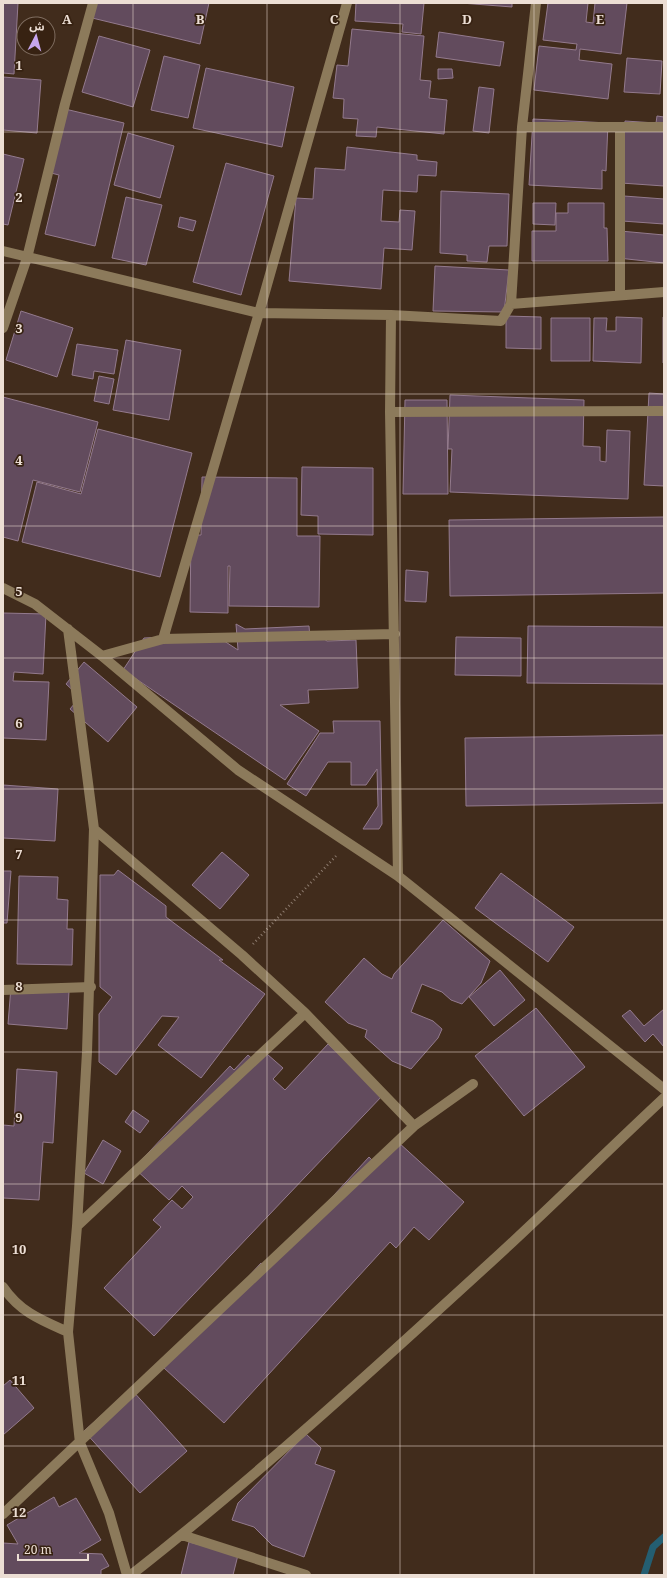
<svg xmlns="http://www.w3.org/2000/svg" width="667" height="1578" viewBox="0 0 667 1578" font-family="'Noto Serif','Noto Sans Arabic',serif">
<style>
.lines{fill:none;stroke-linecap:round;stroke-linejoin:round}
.stream{stroke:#245e71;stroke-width:7}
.building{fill:#624b5d;stroke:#937a8d}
.path{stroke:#8e7c6f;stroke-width:2.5;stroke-dasharray:1 3;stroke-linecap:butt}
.minor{stroke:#8c7a5b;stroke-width:10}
.grid{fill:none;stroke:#ecded4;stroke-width:1;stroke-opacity:0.55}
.grid-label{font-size:13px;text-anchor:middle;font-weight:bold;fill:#ecded4;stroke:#372212;stroke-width:3.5;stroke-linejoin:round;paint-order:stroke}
</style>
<rect width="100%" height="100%" fill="#412c1c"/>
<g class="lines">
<path class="stream" d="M644,1575L653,1547L664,1537"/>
</g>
<path class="building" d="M3,3H18L14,74L3,73Z
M91,3H209L200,44L88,17Z
M356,3H424L421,34L402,32L403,24L355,21Z
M461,3H512V7Z
M548,3H588L586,22L593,23L595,3H627L621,54L580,49L579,60L612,64L608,99L534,90L539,46L576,50L577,44L543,40Z
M352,29L424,36L420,80L431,81L429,98L447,100L444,134L377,127L376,137L356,136L358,119L343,118L344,99L333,98L337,65L348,66Z
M439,32L504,42L500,66L436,57Z
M99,36L150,50L133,107L82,92Z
M164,56L200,65L188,118L151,110Z
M627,58L662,61L660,94L624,92Z
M206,68L294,87L282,147L193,128Z
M438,69H452L453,78L438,79Z
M3,77L41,80L37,133L3,130Z
M479,87L494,89L489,133L473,131Z
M65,109L124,123L95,246L45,234L59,175L51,173Z
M657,116L664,117V186L621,183L625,121L656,123Z
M533,119L608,123L606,171L602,170V189L529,185Z
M128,133L174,146L160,198L114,185Z
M347,147L417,155V160L437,162L436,176L418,175L417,192L383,190L381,221L399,222L400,210L415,211L412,250L384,248L381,289L289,281L296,198L313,199L315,168L345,170Z
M3,154L24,159L8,225L3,224Z
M226,163L274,176L241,295L193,282Z
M441,191L509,194L507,246H489L487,262L467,261V255L440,253Z
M624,196L664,199V224L622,221Z
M126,197L162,205L146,265L112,258Z
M533,203H556L555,225L533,224Z
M568,203H604V228H607L608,261H532V231H556V213H568Z
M180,217L196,221L193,231L178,227Z
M620,231L664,235V263L618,258Z
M435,266L509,270L504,312L433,311Z
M21,311L73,328L57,377L6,360Z
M506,316L541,317V349L506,348Z
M616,317L642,318L641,363L593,361L594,318H607L606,331H616Z
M663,317H664V363H663Z
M551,318H590V361H551Z
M126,340L181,350L169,420L113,410Z
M77,344L118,350L114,374L94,371L93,379L72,375Z
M99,376L114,379L109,404L94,401Z
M649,393L664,394V486L644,485Z
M450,395L584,400L583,446L600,447V461L606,462L607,430L630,431L628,499L450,492L452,449H448Z
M3,397L98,422L80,492L33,480L18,541L3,537Z
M405,400H447L448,494H403Z
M98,429L192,453L160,577L22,542L37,482L81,494Z
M302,467L373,468V535L318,534V516L301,515Z
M202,477L297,478V536H320L319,607L229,606L230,566H228V613L190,612L191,535H201Z
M664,517V593L450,596L449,520Z
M406,570L428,572L426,602L405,601Z
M3,613L46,614L43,674L14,672L13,681L49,682L46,740L3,738Z
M236,624L245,629L309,626L310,638L321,637L327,641L356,640L358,688L308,690L309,703L280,705L319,731L285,780L123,670L144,638L206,635L218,637L238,650Z
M528,626L664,627V684L527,683Z
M456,637L521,638V676L455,675Z
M84,662L137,707L108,742L70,709L80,697L66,684Z
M333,721H380L382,824L379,829H363L378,806L377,769L366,785H351V762H328L306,796L287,784L320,733H334Z
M664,735V803L466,806L465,738Z
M3,785L58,789L55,841L3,838Z
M222,852L249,875L220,909L192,885Z
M118,870L166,906V917L223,960H219L265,994L201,1078L158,1045L179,1017L162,1016L116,1075L99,1062V1014L112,997L100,987V875H114Z
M3,871H11L7,923H3Z
M501,873L574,927L548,962L475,908Z
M19,876L58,877L57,899L68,900L67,929H73L72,965L17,964Z
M443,920L490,961L481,983L462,1004L451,1000L442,992L422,984L411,1012L433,1021L442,1029L438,1038L411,1069L392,1061L365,1037L367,1030L348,1023L325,1002L364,958L382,974L392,979L394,974Z
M500,970L525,1000L494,1026L469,997Z
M11,987L69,991L67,1029L8,1024Z
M536,1008L585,1067L524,1116L475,1056Z
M664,1009V1047L653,1034L645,1042L622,1016L630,1010L644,1026Z
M328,1044L383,1095L154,1336L104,1288L161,1227L153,1220L172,1200L182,1209L193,1197L182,1186L169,1200L134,1168L230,1066L234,1070L248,1055L257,1063L267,1054L283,1068L273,1079L285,1090Z
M17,1069L57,1072L53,1143L43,1142L39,1200L3,1198V1125L14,1126Z
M133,1110L149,1121L140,1133L125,1122Z
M103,1140L121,1151L103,1184L84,1173Z
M398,1142L464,1202L429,1240L414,1227L396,1248L390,1242L224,1423L164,1368L261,1263L267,1268L369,1157L377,1165Z
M10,1380L34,1408L3,1435V1386Z
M131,1389L187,1451L140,1493L84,1431Z
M306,1434L321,1448L315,1464L335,1471L304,1557L272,1545L254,1527L232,1520L238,1503Z
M54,1497L59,1507L76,1498L101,1540L79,1553L102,1554L109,1566L101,1570V1575H3V1543L18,1544L7,1525Z
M189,1542L238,1555L233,1575H181Z"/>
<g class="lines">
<path class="path" d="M253,944L336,856"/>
<path class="minor" d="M522,127H664
M3,251L259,313L391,315L501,321L511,304L664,292
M620,295V128
M511,304L522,127L536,3
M391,315L390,412L398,876
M3,328L27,258L65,104L93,3
M390,412L664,411
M3,588L35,604L102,656L238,770L398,876L664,1089
M68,629L94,829L87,1052L77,1226L68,1332L80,1443L109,1513L127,1575
M163,639L395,634
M102,656L163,639L259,313L347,3
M94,829L242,955L305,1013L414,1126
M3,990L91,987
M77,1226L305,1013
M3,1287C20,1312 41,1320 68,1332
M3,1514L414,1126L473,1084
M182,1535L306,1575
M131,1575C256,1477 374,1369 492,1261C550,1208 606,1152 664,1098"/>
</g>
<path class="grid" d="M133,3V1575M267,3V1575M400,3V1575M534,3V1575M3,132H664M3,263H664M3,394H664M3,526H664M3,658H664M3,789H664M3,920H664M3,1052H664M3,1184H664M3,1315H664M3,1446H664"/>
<g class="grid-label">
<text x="67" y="24">A</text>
<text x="200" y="24">B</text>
<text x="334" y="24">C</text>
<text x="467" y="24">D</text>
<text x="600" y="24">E</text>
<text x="19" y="70">1</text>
<text x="19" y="202">2</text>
<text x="19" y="333">3</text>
<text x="19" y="465">4</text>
<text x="19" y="596">5</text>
<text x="19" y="728">6</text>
<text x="19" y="859">7</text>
<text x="19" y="991">8</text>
<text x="19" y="1122">9</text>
<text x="19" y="1254">10</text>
<text x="19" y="1385">11</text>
<text x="19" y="1517">12</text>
</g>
<rect width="667" height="1578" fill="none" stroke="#ecded4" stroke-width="8"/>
<g transform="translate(36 36) rotate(6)"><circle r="19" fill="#372212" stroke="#7f6d60"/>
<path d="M0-3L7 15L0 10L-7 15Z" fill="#c7a6ef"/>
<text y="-6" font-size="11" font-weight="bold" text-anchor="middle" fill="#ecded4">ش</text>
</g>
<path d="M18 1554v6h70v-6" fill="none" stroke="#ecded4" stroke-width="2"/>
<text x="24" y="1554" font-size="12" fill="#ecded4" stroke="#372212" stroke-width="3" paint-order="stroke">20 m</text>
</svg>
